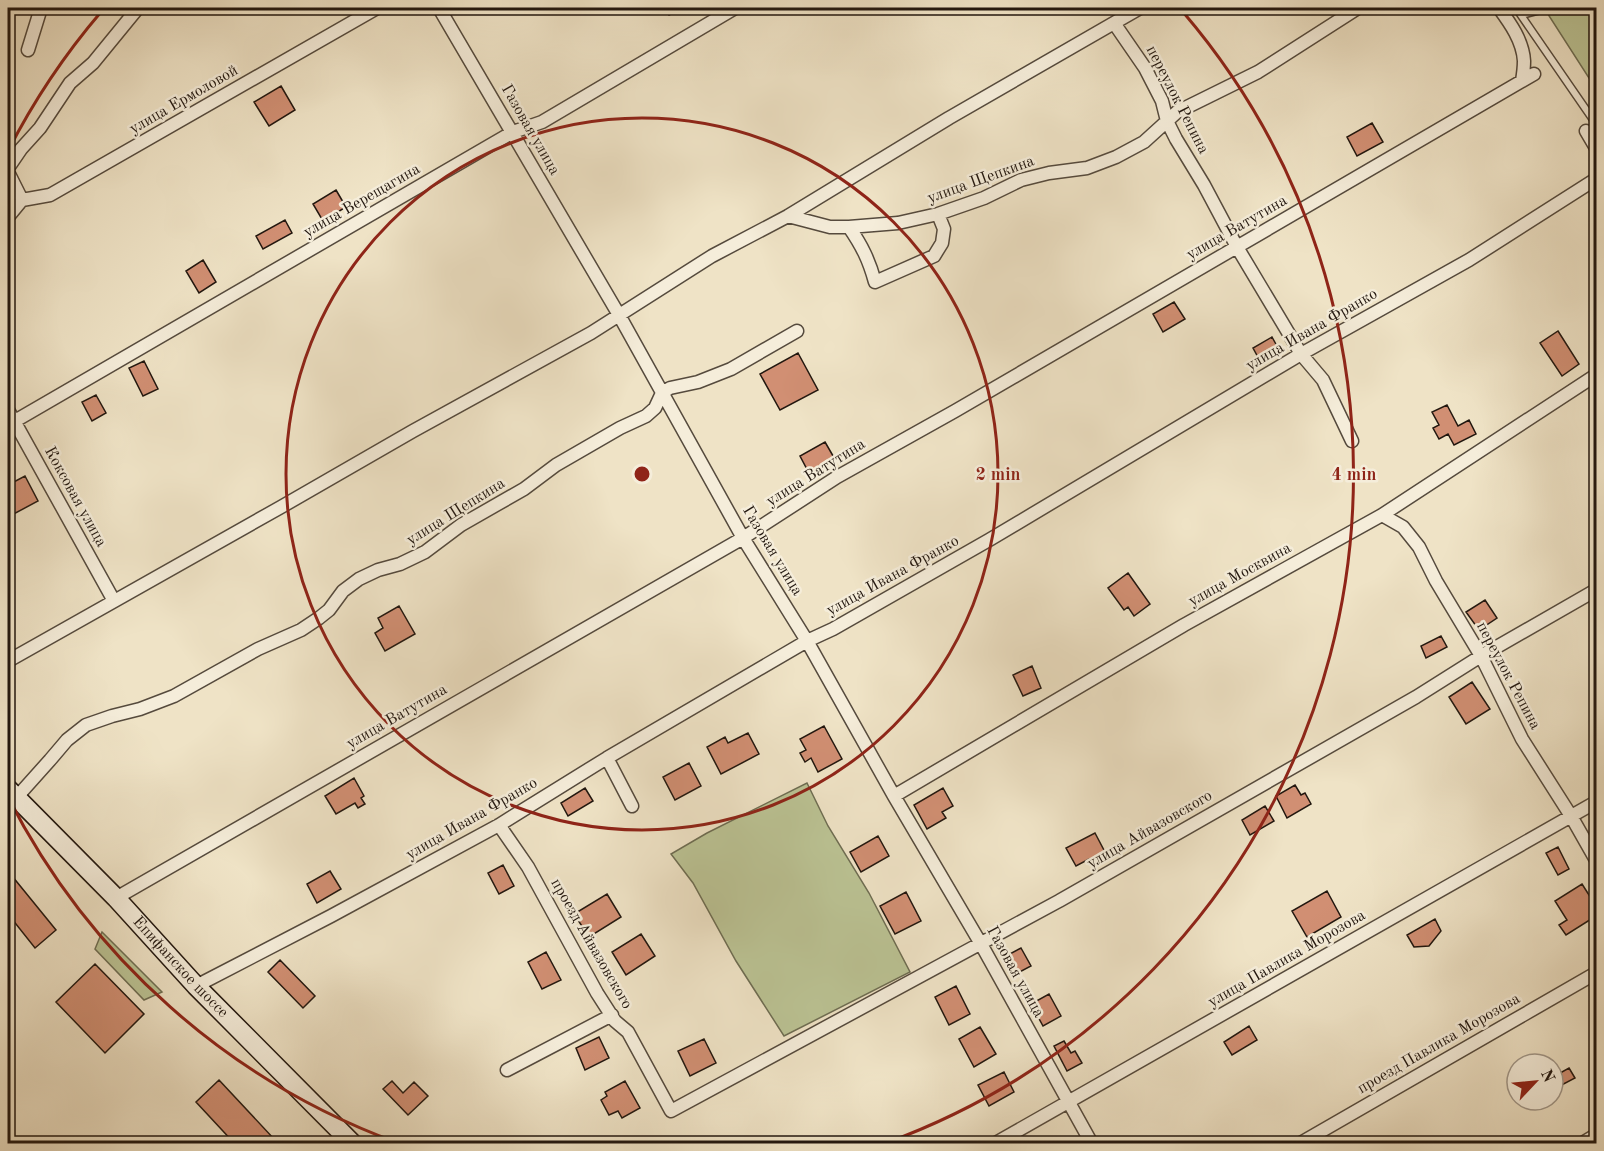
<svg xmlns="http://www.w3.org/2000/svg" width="1604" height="1151" viewBox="0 0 1604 1151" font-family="'Old Standard TT',serif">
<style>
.green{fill:#bbc394;stroke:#6e6d52;stroke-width:1.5}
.building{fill:#d18f73;stroke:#22170f;stroke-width:1.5}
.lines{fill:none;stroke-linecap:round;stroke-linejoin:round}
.lane-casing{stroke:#554a3d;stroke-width:9}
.street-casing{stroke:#554a3d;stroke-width:15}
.secondary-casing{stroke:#22170f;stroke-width:21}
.lane{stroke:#f5edda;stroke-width:6}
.street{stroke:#f5edda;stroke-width:12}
.secondary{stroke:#f5edda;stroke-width:18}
.ring{fill:none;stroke:#8f2418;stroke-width:3}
.labels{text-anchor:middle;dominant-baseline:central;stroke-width:5;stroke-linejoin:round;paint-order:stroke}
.street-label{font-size:16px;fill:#22170f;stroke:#f5edda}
.centre{fill:#8f2418;stroke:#f5edda;stroke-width:3}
.ring-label{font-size:18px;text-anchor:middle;font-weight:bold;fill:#8f2418;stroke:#f5edda;stroke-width:5;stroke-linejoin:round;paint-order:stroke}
</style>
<rect width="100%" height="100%" fill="#efe3c6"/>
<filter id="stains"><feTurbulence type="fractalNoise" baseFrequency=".00333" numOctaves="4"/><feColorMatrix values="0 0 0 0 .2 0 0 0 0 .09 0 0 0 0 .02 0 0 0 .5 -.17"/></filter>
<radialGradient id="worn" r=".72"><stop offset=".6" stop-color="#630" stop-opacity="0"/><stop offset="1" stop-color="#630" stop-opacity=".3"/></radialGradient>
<path class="green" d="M1544,8H1596V89Z
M807,783L828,826L869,893L910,972L784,1036L736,961L693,883L671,854L707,833Z
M102,932L162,992L144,1000L95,949Z"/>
<path class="building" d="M665,8H684L669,15Z
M281,86L295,110L269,126L254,102Z
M1372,123L1383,142L1357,156L1347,137Z
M336,190L346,207L323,221L313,204Z
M285,220L292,233L263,249L256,236Z
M203,260L216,282L199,293L186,271Z
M1174,302L1185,319L1163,332L1153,314Z
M1558,331L1579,364L1562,376L1540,343Z
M1272,337L1278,348L1259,359L1253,348Z
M798,353L818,390L780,410L760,374Z
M144,361L158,389L143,396L129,368Z
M96,395L106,413L92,421L82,402Z
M1447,405L1458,426L1469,420L1476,434L1454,445L1448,434L1439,439L1433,428L1439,425L1432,412Z
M825,442L836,461L810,475L800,456Z
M25,476L38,501L8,517V485Z
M1128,573L1150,604L1134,616L1128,607L1124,610L1108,588Z
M1485,600L1497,618L1479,630L1466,612Z
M399,606L415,634L385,651L375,633L383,628L378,618Z
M1441,636L1447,647L1426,658L1421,646Z
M1032,666L1041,688L1023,696L1013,675Z
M1472,682L1490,709L1466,724L1449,697Z
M824,726L842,759L818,772L811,758L805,762L800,753L806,750L800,739Z
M748,733L759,754L721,774L707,747L725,737L728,743Z
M689,763L701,786L675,800L663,777Z
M354,778L364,796L361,798L365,804L358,808L355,803L336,814L325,796Z
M1295,785L1301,795L1305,793L1311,804L1287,818L1276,796Z
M585,788L593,801L568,816L561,803Z
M943,788L953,806L942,812L946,818L927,829L914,805Z
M1265,806L1274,821L1250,835L1242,820Z
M1095,833L1106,854L1091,863L1089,859L1076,866L1066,848Z
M878,836L889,856L861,872L850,852Z
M1558,847L1569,869L1558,875L1546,853Z
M503,865L514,886L499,894L488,873Z
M8,871L56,930L35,948L8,914Z
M330,871L341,889L317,903L307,884Z
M1582,884L1596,906V916L1566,935L1559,925L1567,920L1555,901Z
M1327,891L1341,917L1307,937L1292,911Z
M906,892L921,921L895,934L880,906Z
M607,894L621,917L589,937L574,914Z
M1435,919L1441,931L1429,946L1414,947L1407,935Z
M641,934L655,956L626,975L612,952Z
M1021,948L1031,966L1014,975L1004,957Z
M546,952L561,980L542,989L528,962Z
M280,960L315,996L303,1008L268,972Z
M95,964L144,1014L105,1053L56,1002Z
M956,986L970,1014L949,1025L935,997Z
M1049,994L1061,1016L1043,1026L1031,1004Z
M1249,1026L1257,1040L1232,1055L1224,1042Z
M980,1027L996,1054L974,1067L959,1039Z
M599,1037L609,1058L585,1070L576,1048Z
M704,1039L716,1063L690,1076L678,1051Z
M1064,1041L1071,1053L1075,1051L1082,1063L1067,1071L1054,1046Z
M1569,1068L1575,1078L1556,1088L1553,1082V1077Z
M1004,1072L1014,1092L989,1106L978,1085Z
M219,1080L275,1140L272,1144H235L196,1102Z
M392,1081L403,1093L414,1082L428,1096L408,1115L383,1089Z
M625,1081L640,1108L622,1118L618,1111L609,1115L601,1100L607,1096L605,1092Z"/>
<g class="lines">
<g class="lane-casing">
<path id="lane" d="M1516,8L1596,124
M1521,15L1549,8"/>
</g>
<g class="street-casing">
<path id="street" d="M439,8L619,315L743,538L807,641L894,796L981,944L1092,1144
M1499,8C1510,23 1523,41 1524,61C1524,68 1523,75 1522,81
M1114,23L1145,68L1162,101L1167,121L1176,139L1204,185L1237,247L1301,354L1323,380L1352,441
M28,50L41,8
M1586,131L1596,148
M8,168L21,149L40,128L70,83L93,63L138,8
M8,172L22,200
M788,216L830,227H849L898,223L938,214L984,198L1021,180L1049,173L1087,168L1116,157L1144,142L1177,112L1258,72L1358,8
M8,217L22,200L50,195L377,8
M849,227C862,246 869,260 875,282L934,256L942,243L944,229L938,214
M8,410L114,601
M8,425L513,132L542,122L735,8
M1382,515L1403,527L1419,547L1436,581L1481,656L1522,739L1571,816L1596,860
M8,661L281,507L413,431L591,333L712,256L788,216L949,118L1140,8
M607,758L632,806
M894,796L1184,625L1382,515L1596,375
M16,798L50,760L67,740L86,725L112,716L140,709L174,696L258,649L301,630L319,618L329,610L343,591L359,579L378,570L400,564L425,552L461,525L524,489L556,465L620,428L646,416L655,408L662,393L670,388L698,382L731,369L797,331
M499,825L528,867L597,993L615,1021L628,1032L671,1111L1059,901L1416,697L1481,656L1596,590
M116,898L743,538L837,477L955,411L1534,74
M196,986L331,916L499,825L607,758L807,641L833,629L989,540L1301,354L1469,260L1596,179
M507,1070L612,1015
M994,1144L1596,802
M1299,1144L1596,973
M1581,1144L1596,1135"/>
</g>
<g class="secondary-casing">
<g id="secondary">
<path id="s1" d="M8,789L116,898L196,986L353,1144"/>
</g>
</g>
<use href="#lane" class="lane"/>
<use href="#street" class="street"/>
<use href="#secondary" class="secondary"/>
</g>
<g class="ring">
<circle cx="642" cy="474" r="356"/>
<path d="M398 1143A712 712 0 0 1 8 797M8 151A712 712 0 0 1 101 12M1183 12A712 712 0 0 1 886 1143"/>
</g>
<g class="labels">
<g class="street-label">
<text transform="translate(184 100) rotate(-30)">улица Ермоловой</text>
<text transform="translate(1177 100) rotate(63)">переулок Репина</text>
<text transform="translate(530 130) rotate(60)">Газовая улица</text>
<text transform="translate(981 180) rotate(-20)">улица Щепкина</text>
<text transform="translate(362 201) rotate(-30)">улица Верещагина</text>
<text transform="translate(1237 228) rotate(-30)">улица Ватутина</text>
<text transform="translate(1312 330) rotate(-30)">улица Ивана Франко</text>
<text transform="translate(816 473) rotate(-32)">улица Ватутина</text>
<text transform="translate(75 497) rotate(61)">Коксовая улица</text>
<text transform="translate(456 512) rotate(-32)">улица Щепкина</text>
<text transform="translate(772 551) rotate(59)">Газовая улица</text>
<text transform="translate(1240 575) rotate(-29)">улица Москвина</text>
<text transform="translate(893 576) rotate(-29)">улица Ивана Франко</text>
<text transform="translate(1508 676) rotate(62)">переулок Репина</text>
<text transform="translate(397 717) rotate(-30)">улица Ватутина</text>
<text transform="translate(472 819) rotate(-30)">улица Ивана Франко</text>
<text transform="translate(1150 830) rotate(-30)">улица Айвазовского</text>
<text transform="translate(591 944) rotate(60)">проезд Айвазовского</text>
<text transform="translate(1287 959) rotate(-30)">улица Павлика Морозова</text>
<text stroke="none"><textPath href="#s1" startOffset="248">Епифанское шоссе</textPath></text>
<text transform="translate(1015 972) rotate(61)">Газовая улица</text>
<text transform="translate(1439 1044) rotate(-30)">проезд Павлика Морозова</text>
</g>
</g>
<circle cx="642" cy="474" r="9" class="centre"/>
<g class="ring-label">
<text x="998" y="480">2 min</text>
<text x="1354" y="480">4 min</text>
</g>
<rect width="1604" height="1151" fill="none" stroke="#efe3c6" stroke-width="30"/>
<rect x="9" y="9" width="1586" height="1133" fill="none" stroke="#22170f" stroke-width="3"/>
<rect x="15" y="15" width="1574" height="1121" fill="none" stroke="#22170f" stroke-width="1.5"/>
<g transform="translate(1535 1082) rotate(64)"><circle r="28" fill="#f5edda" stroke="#a19789" stroke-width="1.5"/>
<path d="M0-4.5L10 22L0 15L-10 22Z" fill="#8f2418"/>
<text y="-9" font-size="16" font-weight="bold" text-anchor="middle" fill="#22170f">N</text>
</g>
<rect width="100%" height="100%" filter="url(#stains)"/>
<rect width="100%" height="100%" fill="url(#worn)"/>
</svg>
